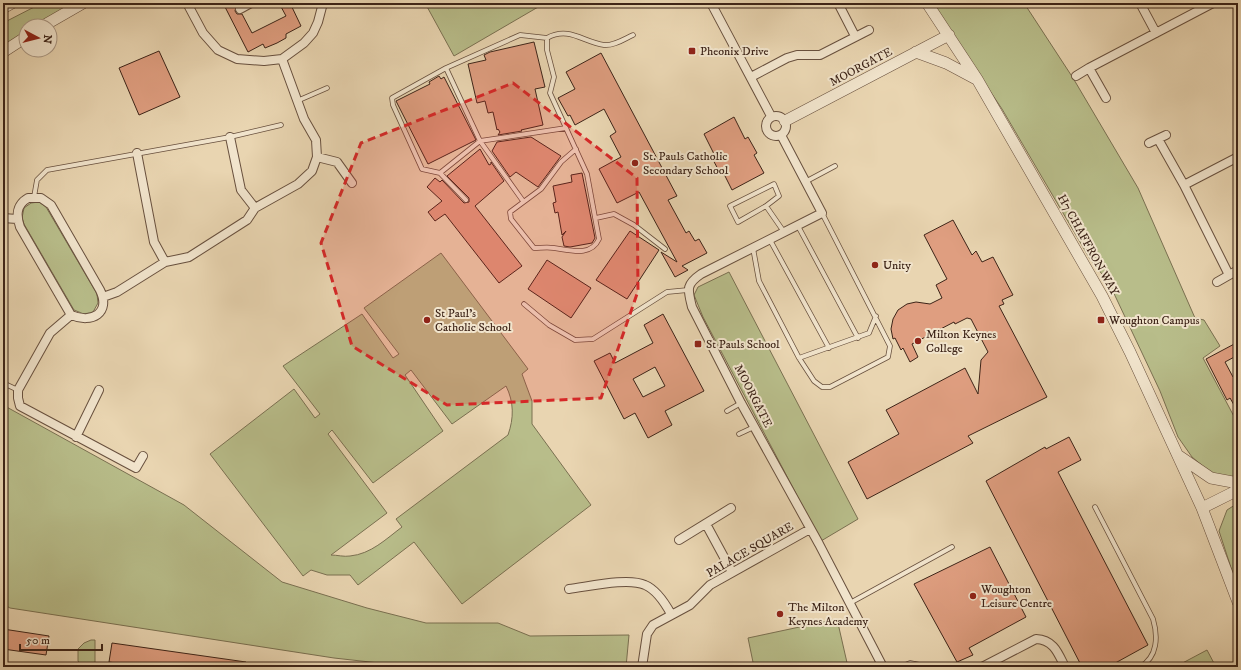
<svg xmlns="http://www.w3.org/2000/svg" width="1241" height="670" viewBox="0 0 1241 670" font-family="'IM FELL DW Pica',serif">
<style>
.green{fill:#b8bd8a;stroke:#7a7051;fill-rule:evenodd}
.building{fill:#df9e80;stroke:#3d2418;fill-rule:evenodd}
.lines{fill:none;stroke-linecap:round;stroke-linejoin:round}
.service-casing{stroke:#68503e;stroke-width:5.5}
.minor-casing{stroke:#68503e;stroke-width:10}
.tertiary-casing{stroke:#68503e;stroke-width:12}
.service{stroke:#f1e4cc;stroke-width:4}
.minor{stroke:#f1e4cc;stroke-width:8}
.tertiary{stroke:#f1e4cc;stroke-width:11}
.marked{fill:#d62828;fill-opacity:0.2;stroke:#d62828;stroke-width:3;stroke-dasharray:8 5;stroke-linejoin:round}
.poi-dot{fill:#8f2418;stroke:#f1e4cc;stroke-width:1.5}
.labels{text-anchor:middle;dominant-baseline:central;stroke-width:4;stroke-linejoin:round;paint-order:stroke}
.poi-label{font-size:12px;fill:#3d2418;stroke:#f1e4cc;text-anchor:start}
.street-label{font-size:12px;fill:#3d2418;stroke:#f1e4cc}
</style>
<rect width="100%" height="100%" fill="#e9d5b1"/>
<filter id="stains"><feTurbulence type="fractalNoise" baseFrequency=".005" numOctaves="4"/><feColorMatrix values="0 0 0 0 .2 0 0 0 0 .09 0 0 0 0 .02 0 0 0 .5 -.17"/></filter>
<radialGradient id="worn" r=".72"><stop offset=".6" stop-color="#630" stop-opacity="0"/><stop offset="1" stop-color="#630" stop-opacity=".3"/></radialGradient>
<path class="green" d="M42,3H78L38,26H26V33L3,48V23Z
M425,3H545L454,56Z
M931,3H1024L1073,78L1138,188L1195,318L1204,320L1220,346L1203,358L1238,424V479L1216,477L1192,457L1178,437L1160,391L1109,283L1090,259L1002,109Z
M39,202L46,207L97,294L98,303L93,312L84,314L74,310L24,224L22,218L24,208L31,203Z
M441,253L528,369L522,374L532,401V424L591,505L462,604L414,542L358,585L350,575H327L311,570L303,576L210,454L294,389L315,418L320,414L283,366L362,314L393,358L399,354L364,308ZM411,370L452,424L506,386C514,402 514,418 508,435L396,519L402,527C386,539 371,554 350,556C344,557 337,555 331,555L387,513L328,434L332,430L373,483L443,431L405,375Z
M729,272L858,519L821,541L703,317L694,295L698,287Z
M3,405L184,505L282,582L367,608L426,623H498L530,636L629,635L626,667H415L334,658L10,608L3,604Z
M1238,503V589L1219,531L1227,510Z
M837,619L848,667H754L748,638Z
M91,640H95V666L82,667L78,661V649L84,643Z
M1207,650L1216,667H1175Z"/>
<path class="building" d="M223,3H237L235,11L237,14H242L252,33L286,16L279,3H290L301,26L286,34V38L277,43L265,48L263,44L248,52Z
M534,42L545,87L535,89L543,125L521,130L522,131L498,135L500,132L498,129L497,130L493,112L488,113L485,101L477,103L468,64L486,60L484,55L490,52Z
M159,51L180,97L139,115L119,68Z
M601,53L677,196L668,200L686,233L689,231L695,241L699,239L707,253L682,266L688,270L675,277L661,252L677,262L639,192L617,203L599,169L621,157L610,136L616,132L604,109L575,125L570,115L568,116L558,98L575,89L566,72Z
M439,76L441,79L444,77L476,140L428,164L396,101L430,84L429,82Z
M734,117L745,139L748,137L757,153L754,155L764,173L732,190L722,170L719,171L712,158L715,156L704,134Z
M531,137L561,156L538,187L516,172L510,177L492,151L497,142Z
M480,149L489,165L491,164V162L504,181L475,206L522,266L499,283L445,214L435,221L428,212L442,201L427,187L435,178L440,182L442,180L464,203L469,202V198L447,176Z
M582,173L595,238L592,243L570,247L564,246L562,237L566,231L562,235L558,212L555,213L553,203L556,202L553,186L572,182L571,175Z
M953,220L972,255L976,251L982,262L993,257L1004,278L1013,295L1002,300L1004,304L999,306L1047,397L968,436L973,443L867,499L848,462L899,434L886,410L965,368L978,394L981,360L988,352L971,319L967,318L955,324L954,322L912,344L918,357L910,362L903,348L901,350L895,338L893,339L891,329L893,319L898,310L907,304L916,302L930,304L942,298L936,285L947,279L924,235Z
M630,231L659,250L627,299L596,280Z
M547,260L591,288L571,318L528,289Z
M663,314L704,391L665,411L672,425L648,438L635,413L624,419L594,361L610,353L615,363L653,343L644,325ZM655,367L665,386L643,397L633,379Z
M1238,342V355L1225,362L1233,377L1238,375V412L1230,398L1227,400L1206,359Z
M1069,437L1081,460L1058,472L1148,645L1108,667H1082L986,481L1045,447L1046,449Z
M990,547L1026,617L969,648L973,655L957,662L914,584Z
M3,629L49,636L46,655L3,649Z
M112,643L246,662L245,667H146L109,662Z"/>
<g class="lines">
<g class="service-casing">
<path id="service" d="M446,68L480,141L523,201
M297,101L327,88
M576,149L561,162L541,189L510,212L511,219L534,248C541,248 547,247 554,248C570,250 591,257 599,239L587,174L550,93L554,77L547,50V38C569,26 583,42 604,45C614,46 624,39 633,35
M440,173L480,141L566,128
M805,182L835,166
M34,197L37,180L47,170L230,137L281,125
M466,200L440,173L422,169L393,105L392,98L446,68L520,35L547,38
M766,206L779,196L774,184L730,206L738,222L766,206L784,232
M596,218L614,214L634,225L665,249
M798,226L858,338
M770,240L829,348
M753,248L759,281L799,358L814,381L822,387H830L888,357L890,346L822,213
M524,304L549,325L575,340L593,339L667,292L688,290
M799,358L869,333L876,316
M3,383L18,390
M727,411L741,403
M739,434L754,427
M1095,507L1153,619C1158,636 1158,657 1140,667
M850,603L952,547
M900,667L910,663L920,665L921,667"/>
</g>
<g class="minor-casing">
<path id="minor" d="M187,3L203,33L218,50L237,59L264,61L282,59L304,43L313,33L318,22L323,3
M711,3L771,116
M838,3L855,36
M1140,3L1156,33
M240,9L251,3
M1076,76L1089,68
M751,77L787,58L797,55H820L869,30
M1106,98L1089,68L1213,3
M766 126a10 10 0 1 1 20 0a10 10 0 1 1-20 0Z
M781,135L822,213L701,274C685,285 688,290 692,307L741,403L819,544L883,667
M230,137L241,190L255,208
M1158,139L1184,185L1229,275
M1149,143L1166,135
M137,153L154,242L165,262
M317,157L337,162L352,183
M1184,185L1238,157
M28,198H41L51,205L100,290C111,313 92,324 71,315L20,227C16,215 16,205 28,198Z
M3,218L17,219
M1217,282L1238,270
M103,297L117,292L165,262L189,257L247,220L255,208L298,184L312,171L317,157L316,140L304,119L282,59
M71,315L50,333L18,390V398L20,406L136,468L143,456
M76,437L99,390
M706,524L732,572
M679,540L731,508
M569,589C587,587 628,577 645,585C657,590 665,603 671,614
M642,667L647,634L653,625L690,605L710,585L810,529
M982,667L1036,639C1054,640 1058,653 1065,667"/>
</g>
<g class="tertiary-casing">
<path id="tertiary" d="M927,3L977,79L1102,296L1130,352L1202,508L1238,602
M3,8L12,3
M43,26L83,3
M3,52L26,37
M916,52L946,63L976,79
M785,121L949,35
M1179,456L1211,478L1238,483
M1202,508L1238,490"/>
</g>
<use href="#service" class="service"/>
<use href="#minor" class="minor"/>
<use href="#tertiary" class="tertiary"/>
</g>
<path class="marked" d="M513,83L637,178L638,291L601,398L447,405L352,346L321,243L361,143Z"/>
<g class="poi-dot">
<rect x="688" y="47" width="8" height="8" rx="2"/>
<circle cx="635" cy="163" r="4"/>
<circle cx="875" cy="265" r="4"/>
<circle cx="427" cy="320" r="4"/>
<rect x="1097" y="316" width="8" height="8" rx="2"/>
<circle cx="918" cy="341" r="4"/>
<rect x="694" y="340" width="8" height="8" rx="2"/>
<circle cx="973" cy="596" r="4"/>
<circle cx="780" cy="614" r="4"/>
</g>
<g class="labels">
<g class="poi-label">
<text x="700" y="51">Pheonix Drive</text>
<text x="643" y="156">St. Pauls Catholic<tspan x="643" dy="14">Secondary School</tspan></text>
<text x="883" y="265">Unity</text>
<text x="435" y="313">St Paul's<tspan x="435" dy="14">Catholic School</tspan></text>
<text x="1109" y="320">Woughton Campus</text>
<text x="926" y="334">Milton Keynes<tspan x="926" dy="14">College</tspan></text>
<text x="706" y="344">St Pauls School</text>
<text x="981" y="589">Woughton<tspan x="981" dy="14">Leisure Centre</tspan></text>
<text x="788" y="607">The Milton<tspan x="788" dy="14">Keynes Academy</tspan></text>
</g>
<g class="street-label">
<text transform="translate(861 67) rotate(-28)">MOORGATE</text>
<text transform="translate(1088 245) rotate(61)">H7 CHAFFRON WAY</text>
<text transform="translate(753 396) rotate(63)">MOORGATE</text>
<text transform="translate(750 550) rotate(-30)">PALACE SQUARE</text>
</g>
</g>
<rect width="1241" height="670" fill="none" stroke="#e9d5b1" stroke-width="16"/>
<rect x="4" y="4" width="1233" height="662" fill="none" stroke="#3d2418" stroke-width="2"/>
<rect x="8" y="8" width="1225" height="654" fill="none" stroke="#3d2418"/>
<g transform="translate(38 38) rotate(97)"><circle r="19" fill="#f1e4cc" stroke="#a99784"/>
<path d="M0-3L7 15L0 10L-7 15Z" fill="#8f2418"/>
<text y="-6" font-size="11" font-weight="bold" text-anchor="middle" fill="#3d2418">N</text>
</g>
<path d="M20 644v6h82v-6" fill="none" stroke="#3d2418" stroke-width="2"/>
<text x="26" y="644" font-size="12" fill="#3d2418" stroke="#f1e4cc" stroke-width="3" paint-order="stroke">50 m</text>
<rect width="100%" height="100%" filter="url(#stains)"/>
<rect width="100%" height="100%" fill="url(#worn)"/>
</svg>
